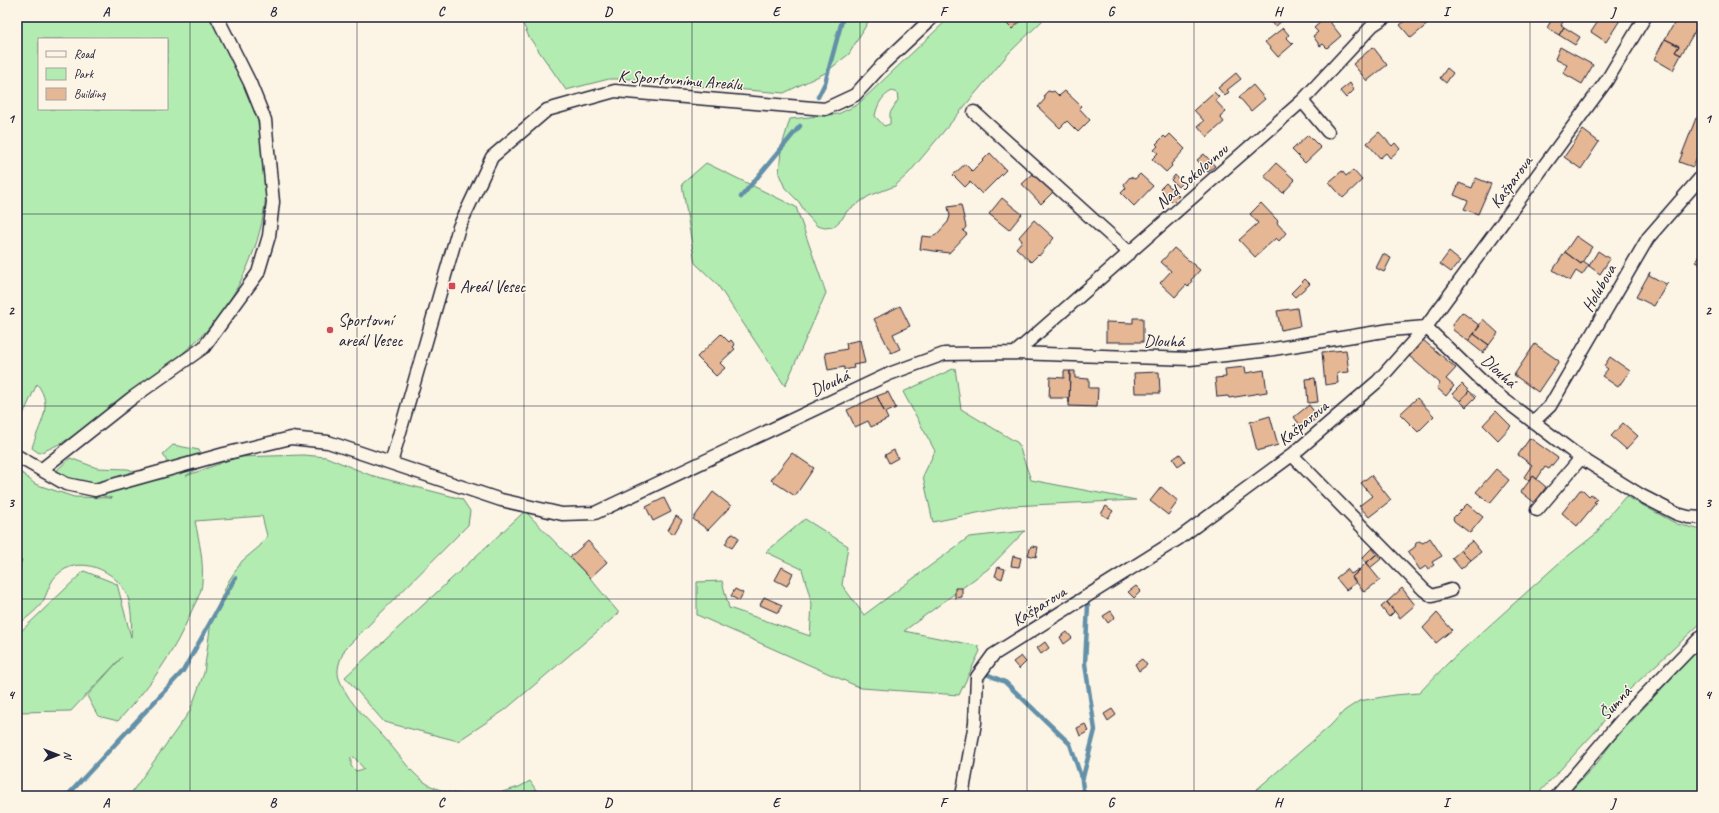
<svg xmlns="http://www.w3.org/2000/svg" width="1719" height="813" viewBox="0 0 1719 813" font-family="Caveat,sans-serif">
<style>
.green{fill:#b2ecb0;stroke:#6a8776;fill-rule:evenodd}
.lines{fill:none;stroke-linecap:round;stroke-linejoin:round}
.stream{stroke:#6490a8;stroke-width:4.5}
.building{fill:#e5b795;stroke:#22223b}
.street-casing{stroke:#22223b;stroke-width:15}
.street{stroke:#fcf5e5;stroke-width:12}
.grid{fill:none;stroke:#22223b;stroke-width:1;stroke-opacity:0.55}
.poi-dot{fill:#d1495b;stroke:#fcf5e5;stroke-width:1.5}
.labels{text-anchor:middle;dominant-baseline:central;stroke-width:3;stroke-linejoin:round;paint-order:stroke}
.street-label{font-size:17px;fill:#22223b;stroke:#fcf5e5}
.poi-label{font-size:17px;fill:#22223b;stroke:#fcf5e5;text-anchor:start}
.neatline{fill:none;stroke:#22223b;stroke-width:1.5}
.grid-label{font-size:13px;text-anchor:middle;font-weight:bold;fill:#22223b}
</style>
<rect width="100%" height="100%" fill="#fcf5e5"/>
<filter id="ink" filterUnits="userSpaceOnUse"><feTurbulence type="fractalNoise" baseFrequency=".025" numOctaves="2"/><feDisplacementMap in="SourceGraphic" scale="8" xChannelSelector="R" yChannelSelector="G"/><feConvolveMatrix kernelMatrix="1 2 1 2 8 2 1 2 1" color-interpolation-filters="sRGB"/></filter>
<g filter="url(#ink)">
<path class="green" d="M17,17H213C222,35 231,54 239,72C243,81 249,90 252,99C260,127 267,160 266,189C265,234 243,287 214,322C194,346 169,365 144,384C111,409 79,438 39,453L32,448C38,425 55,407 37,384L21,419L17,417ZM39,39H167V109H39Z
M520,17H871L849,54L825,73L784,93L696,86L636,79H609L566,90L529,37Z
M950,17H1046L1009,53L909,173L895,186L869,196L847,211L842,219L833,227L825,228L817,226L807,215L799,202L785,188L779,174L781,149L790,119L838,114L857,105ZM892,91L897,93L898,100L890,113V124L884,126L875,116C877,105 882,96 892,91Z
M706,163L796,207L826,293L785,386L717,284L695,263L682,184Z
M955,368L961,409L1018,443L1031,480L1136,500L1011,506L933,522L923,476L935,451L903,392Z
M173,445L199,450L205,464L186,476L237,457L304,455L326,457L370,475L462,499L470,511L468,525L345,649C340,660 335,670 340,681C350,706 372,723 389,743C401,757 412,775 429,785C442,792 457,794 472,796H129L190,711L204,673L211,621L228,582L242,561L260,546L267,536L262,516L195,521C199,541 204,561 202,582C202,591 196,602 192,610C174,654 150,686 118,721L98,716L87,696L122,657L71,711L17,712V635L84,571L117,584L131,637C132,625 132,607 127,595C116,570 78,553 56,576C49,583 47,595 42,603C36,611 25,619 17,626V573L22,560L17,565V469L35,484L74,497L112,498L63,487L57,470L70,458L97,468L128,469L158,480L173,474L163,454ZM354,757L364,769L356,771L351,766V758Z
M1626,496L1677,524L1702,530V622L1628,691L1594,733L1536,796H1249L1330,726L1344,711L1359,701L1394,695L1419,693L1449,662L1559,563L1597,533L1605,520Z
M525,511L590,578L619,613L505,710L458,741L384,722L345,677Z
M805,519L848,546L842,585L864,615L969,537L1025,531L988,569L904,631L978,646L980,651L959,695L861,688L697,615V582L722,581L729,608L810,636L812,604L802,569L766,552Z
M1702,645V796H1566L1597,763L1614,740Z
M530,781L540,796H489L519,787Z"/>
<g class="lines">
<path class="stream" d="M818,97L825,83L843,17
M741,197L800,126
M984,673L1005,682L1070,744L1082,780
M67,796L183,671L235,578
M1084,796L1082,781L1095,730L1085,664L1088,605"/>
</g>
<path class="building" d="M1000,17H1025L1012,29Z
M1275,17H1286L1275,27L1270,21Z
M1326,17L1341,36L1327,48L1323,44L1320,46L1313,36L1318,32L1314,28Z
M1410,17H1436L1411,38L1400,25Z
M1553,17H1566L1561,25L1564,27L1559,35L1547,28Z
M1601,17H1622L1606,42L1591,32Z
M1678,17H1687L1699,24L1681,55L1675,52L1679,46L1665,39Z
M1564,27L1580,37L1575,45L1559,35Z
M1283,28L1289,35L1286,37L1293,44L1278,57L1265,42Z
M1665,39L1679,46L1675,52L1681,55L1673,70L1654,59Z
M1373,47L1387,65L1367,81L1353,64Z
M1560,47L1593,65L1582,84L1563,73L1567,65L1555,59Z
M1447,68L1453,73L1446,83L1440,78Z
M1236,73L1241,79L1227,90L1229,92L1225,96L1218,88Z
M1350,83L1354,90L1346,98L1340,91Z
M1253,85L1265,99L1251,111L1239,97Z
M1048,91L1052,92L1054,91L1059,96L1065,91L1081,106L1079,108L1090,120L1078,132L1067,121L1060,128L1038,107L1045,99L1044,95Z
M1214,92L1219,97L1215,100L1226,112L1220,117L1224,122L1207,137L1198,126L1204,121L1194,110Z
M1696,118L1702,121V144L1693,167L1679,162Z
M1583,130L1599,142L1581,169L1564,157Z
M1379,132L1392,146L1395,143L1400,149L1390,158L1386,153L1380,158L1367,143Z
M1170,134L1185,149L1171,164L1172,166L1166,172L1152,159L1158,153L1154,150L1158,146L1156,144L1164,136L1166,138Z
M1308,135L1321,148L1305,163L1292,150Z
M990,153L1006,170L982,194L970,182L965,187L953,175L965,164L972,171Z
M1204,154L1215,166L1208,172L1197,160Z
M1276,163L1295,180L1283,193L1264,176Z
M1353,170L1362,180L1343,198L1329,182L1342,171L1346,176Z
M1035,172L1053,192L1041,204L1022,184Z
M1140,174L1153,186L1134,206L1121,193L1126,188L1124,184L1130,177L1135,179Z
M1175,175L1182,183L1178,187L1171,180Z
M1476,178L1491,184L1478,214L1464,209L1468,201L1454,195L1459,183L1472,188Z
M1166,183L1179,196L1173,202L1160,189Z
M1002,198L1022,214L1009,230L989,214Z
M1261,203L1278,221L1277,223L1286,233L1279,241L1276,238L1255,257L1239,240L1258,223L1250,214Z
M961,205L966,227L963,231L967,234L949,253L920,249L922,236L931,237L936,235L948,222L950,216L948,207Z
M1034,220L1054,238L1039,256L1038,255L1031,262L1016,248L1022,241L1019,237Z
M1576,236L1592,247L1581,264L1565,252Z
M1174,248L1200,270L1191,280L1192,282L1188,287L1186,285L1175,297L1160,283L1171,271L1161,262Z
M1598,251L1610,259L1600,274L1589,266Z
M1449,252L1460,261L1451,272L1440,264Z
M1565,252L1581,264L1583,261L1589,265L1582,275L1576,271L1570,281L1553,270Z
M1702,252V265L1696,262Z
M1383,254L1391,258L1384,272L1376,268Z
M1650,272L1649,275L1666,284L1668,282L1654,306L1636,297Z
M1305,279L1310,284L1295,297L1291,293Z
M900,306L910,326L893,334L900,349L891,353L874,319Z
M1297,308L1300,326L1281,330L1277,311Z
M1462,312L1480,326L1468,341L1453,330L1452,325Z
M1133,318H1143V342H1106V322L1133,323Z
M1483,319L1498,333L1489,345L1474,334Z
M721,334L729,342L731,340L735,345L733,347L735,349L720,363L725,368L716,376L697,357Z
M1474,334L1489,345L1483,353L1468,341Z
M860,340L865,363L853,365L854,368L844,370V367L828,370L825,353L847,349L846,343Z
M1423,340L1456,368L1446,379L1454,386L1446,396L1437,388L1440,383L1409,356Z
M1535,344L1559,361L1538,392L1514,375Z
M1346,350L1349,372L1337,373L1338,383L1325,385L1322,352Z
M1610,357L1630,371L1618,387L1602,376L1608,369L1604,366Z
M1245,367L1246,373L1264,370L1267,392L1229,398L1228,396L1217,397L1215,378L1226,377L1225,369Z
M1064,371H1070L1069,403V398H1049L1050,377L1064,378Z
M1070,371H1075V378L1089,379V388H1098L1097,407L1069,406Z
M1159,372L1160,393H1135L1134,373Z
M1315,378L1318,402L1308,403L1306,379Z
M1462,384L1469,391L1460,401L1452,394Z
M1469,391L1476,397L1466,407L1460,401Z
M888,392L896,408L885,413L877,396Z
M877,396L888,419L871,427L868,421L855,427L847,410Z
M1417,398L1434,416L1418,432L1400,414Z
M1309,405L1318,417L1303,429L1294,417Z
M1496,411L1511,426L1498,440L1483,425Z
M1270,416L1278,445L1257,451L1250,422Z
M1623,423L1638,436L1626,449L1611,436Z
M1530,438L1558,458L1549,469L1545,467L1537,479L1533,476L1529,481L1524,477L1532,465L1518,455Z
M894,450L898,458L889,463L885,455Z
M792,453L814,468L795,496L771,480Z
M1180,454L1185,461L1178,466L1173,459Z
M1496,469L1509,480L1490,503L1476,492Z
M1371,475L1391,500L1369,517L1359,506L1372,496L1361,483Z
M1533,476L1546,487L1535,503L1521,492Z
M1161,487L1178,501L1168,515L1150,501Z
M1580,490H1583L1589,496L1591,494L1597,499L1594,502L1596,503L1577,526L1562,513Z
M713,492L731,506L708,530L693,519Z
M664,498L671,512L653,521L646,507Z
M1467,504L1483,517L1470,533L1454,521L1453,518Z
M1106,506L1113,511L1108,518L1101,514Z
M676,516L682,520L674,534L668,530Z
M732,533L739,538L732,548L725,544Z
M1430,538L1442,556L1432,562L1434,565L1428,569L1426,566L1420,570L1408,552L1415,547L1416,543L1419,541L1423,543Z
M588,541L607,562L590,578L570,557Z
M1472,541L1481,552L1471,560L1461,550Z
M1031,546L1038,547L1036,557L1028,555Z
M1372,548L1377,554L1366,563L1362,558Z
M1461,550L1471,560L1461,569L1452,558Z
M1377,554L1381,559L1370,568L1366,563Z
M1013,556L1021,558L1019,567L1011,566Z
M1366,563L1380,580L1364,592L1352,577Z
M782,567L793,573L787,586L775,580Z
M998,567L1005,569L1002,579L995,576Z
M1347,569L1351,574L1359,569L1360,570L1352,577L1356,583L1346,590L1336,578Z
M1136,586L1141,591L1134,598L1128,592Z
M955,588H962V597L955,598Z
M1402,588L1415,605L1400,618L1387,602Z
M735,589L743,593L739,601L731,596Z
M764,597L782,605L778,613L760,605Z
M1387,602L1394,612L1389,617L1381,607Z
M1111,611L1115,617L1108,623L1103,616Z
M1437,613L1452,630L1436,643L1423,628Z
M1067,632L1072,638L1064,644L1060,637Z
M1045,642L1049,648L1041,654L1037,648Z
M1021,656L1026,662L1019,669L1013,662Z
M1142,659L1147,665L1139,671L1135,664Z
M1112,709L1116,715L1108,721L1104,714Z
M1085,724L1089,731L1080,736L1077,728Z"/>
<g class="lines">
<g class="street-casing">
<path id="street" d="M1302,101L1328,132
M974,112L1130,253
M1015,353L1302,101L1373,25L1385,17
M1533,422L1550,406L1648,238L1702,176
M1292,455L1424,590L1432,596L1451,590
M17,456L66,484L95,490L224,454L291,438L328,442L501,500L562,514L595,513L889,374L944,354L1015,353L1190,359L1261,351L1390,330L1426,327L1490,389L1581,458L1642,496L1677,514L1688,517L1702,518
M391,463L459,227L492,157L547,110L615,91L825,109L855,95L884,63L933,17
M41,470L132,398L204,347L258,273L269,236L273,202L265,120L250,83L217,17
M1537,510L1581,458
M962,796L975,723L977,677L993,655L1178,539L1292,455L1378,381L1426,327L1607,80L1645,17
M1557,796L1626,715L1702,636"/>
</g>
<use href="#street" class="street"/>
</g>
</g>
<path class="grid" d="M190,17V796M357,17V796M524,17V796M692,17V796M860,17V796M1027,17V796M1194,17V796M1362,17V796M1530,17V796M17,214H1702M17,406H1702M17,599H1702"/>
<g class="poi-dot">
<rect x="448" y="282" width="8" height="8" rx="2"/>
<circle cx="330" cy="330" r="4"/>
</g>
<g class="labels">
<g class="street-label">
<text transform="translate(680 80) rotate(4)">K Sportovnímu Areálu</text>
<text transform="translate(1192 176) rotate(-41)">Nad Sokolovnou</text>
<text transform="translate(1511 182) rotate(-54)">Kašparova</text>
<text transform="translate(1599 288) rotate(-60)">Holubova</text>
<text transform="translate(1164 341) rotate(1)">Dlouhá</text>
<text transform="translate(1499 371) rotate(42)">Dlouhá</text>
<text transform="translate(830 383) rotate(-25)">Dlouhá</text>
<text transform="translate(1303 423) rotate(-40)">Kašparova</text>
<text transform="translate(1039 606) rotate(-32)">Kašparova</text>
<text transform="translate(1615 703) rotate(-48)">Šumná</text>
</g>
<g class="poi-label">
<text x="460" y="286">Areál Vesec</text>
<text x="338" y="320">Sportovní<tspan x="338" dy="20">areál Vesec</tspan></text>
</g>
</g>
<rect width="1719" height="813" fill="none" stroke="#fcf5e5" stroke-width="44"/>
<rect x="38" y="38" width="130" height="72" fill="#fcf5e5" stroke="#a5a1a1"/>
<rect x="46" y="51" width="20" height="6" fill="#fcf5e5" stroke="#a5a1a1"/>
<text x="74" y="58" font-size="12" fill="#22223b">Road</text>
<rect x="46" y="68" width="20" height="12" fill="#b2ecb0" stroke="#a5a1a1"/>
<text x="74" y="78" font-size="12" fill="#22223b">Park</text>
<rect x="46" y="88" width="20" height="12" fill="#e5b795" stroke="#a5a1a1"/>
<text x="74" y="98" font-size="12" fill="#22223b">Building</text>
<g transform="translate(58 755) rotate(90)" stroke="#fcf5e5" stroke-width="3" paint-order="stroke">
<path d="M0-3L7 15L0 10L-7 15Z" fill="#22223b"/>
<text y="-6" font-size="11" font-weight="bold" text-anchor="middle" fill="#22223b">N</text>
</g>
<rect x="22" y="22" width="1675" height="769" class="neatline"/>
<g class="grid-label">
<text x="106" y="16">A</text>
<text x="273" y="16">B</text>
<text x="441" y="16">C</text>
<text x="608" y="16">D</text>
<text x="776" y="16">E</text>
<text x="943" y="16">F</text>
<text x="1111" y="16">G</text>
<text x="1278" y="16">H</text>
<text x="1446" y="16">I</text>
<text x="1613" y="16">J</text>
<text x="11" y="123">1</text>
<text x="1708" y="123">1</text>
<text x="11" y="315">2</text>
<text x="1708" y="315">2</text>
<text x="11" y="507">3</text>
<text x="1708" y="507">3</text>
<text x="11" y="699">4</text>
<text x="1708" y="699">4</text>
<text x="106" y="807">A</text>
<text x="273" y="807">B</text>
<text x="441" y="807">C</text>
<text x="608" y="807">D</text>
<text x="776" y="807">E</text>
<text x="943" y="807">F</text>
<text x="1111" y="807">G</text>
<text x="1278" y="807">H</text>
<text x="1446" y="807">I</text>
<text x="1613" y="807">J</text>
</g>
</svg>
